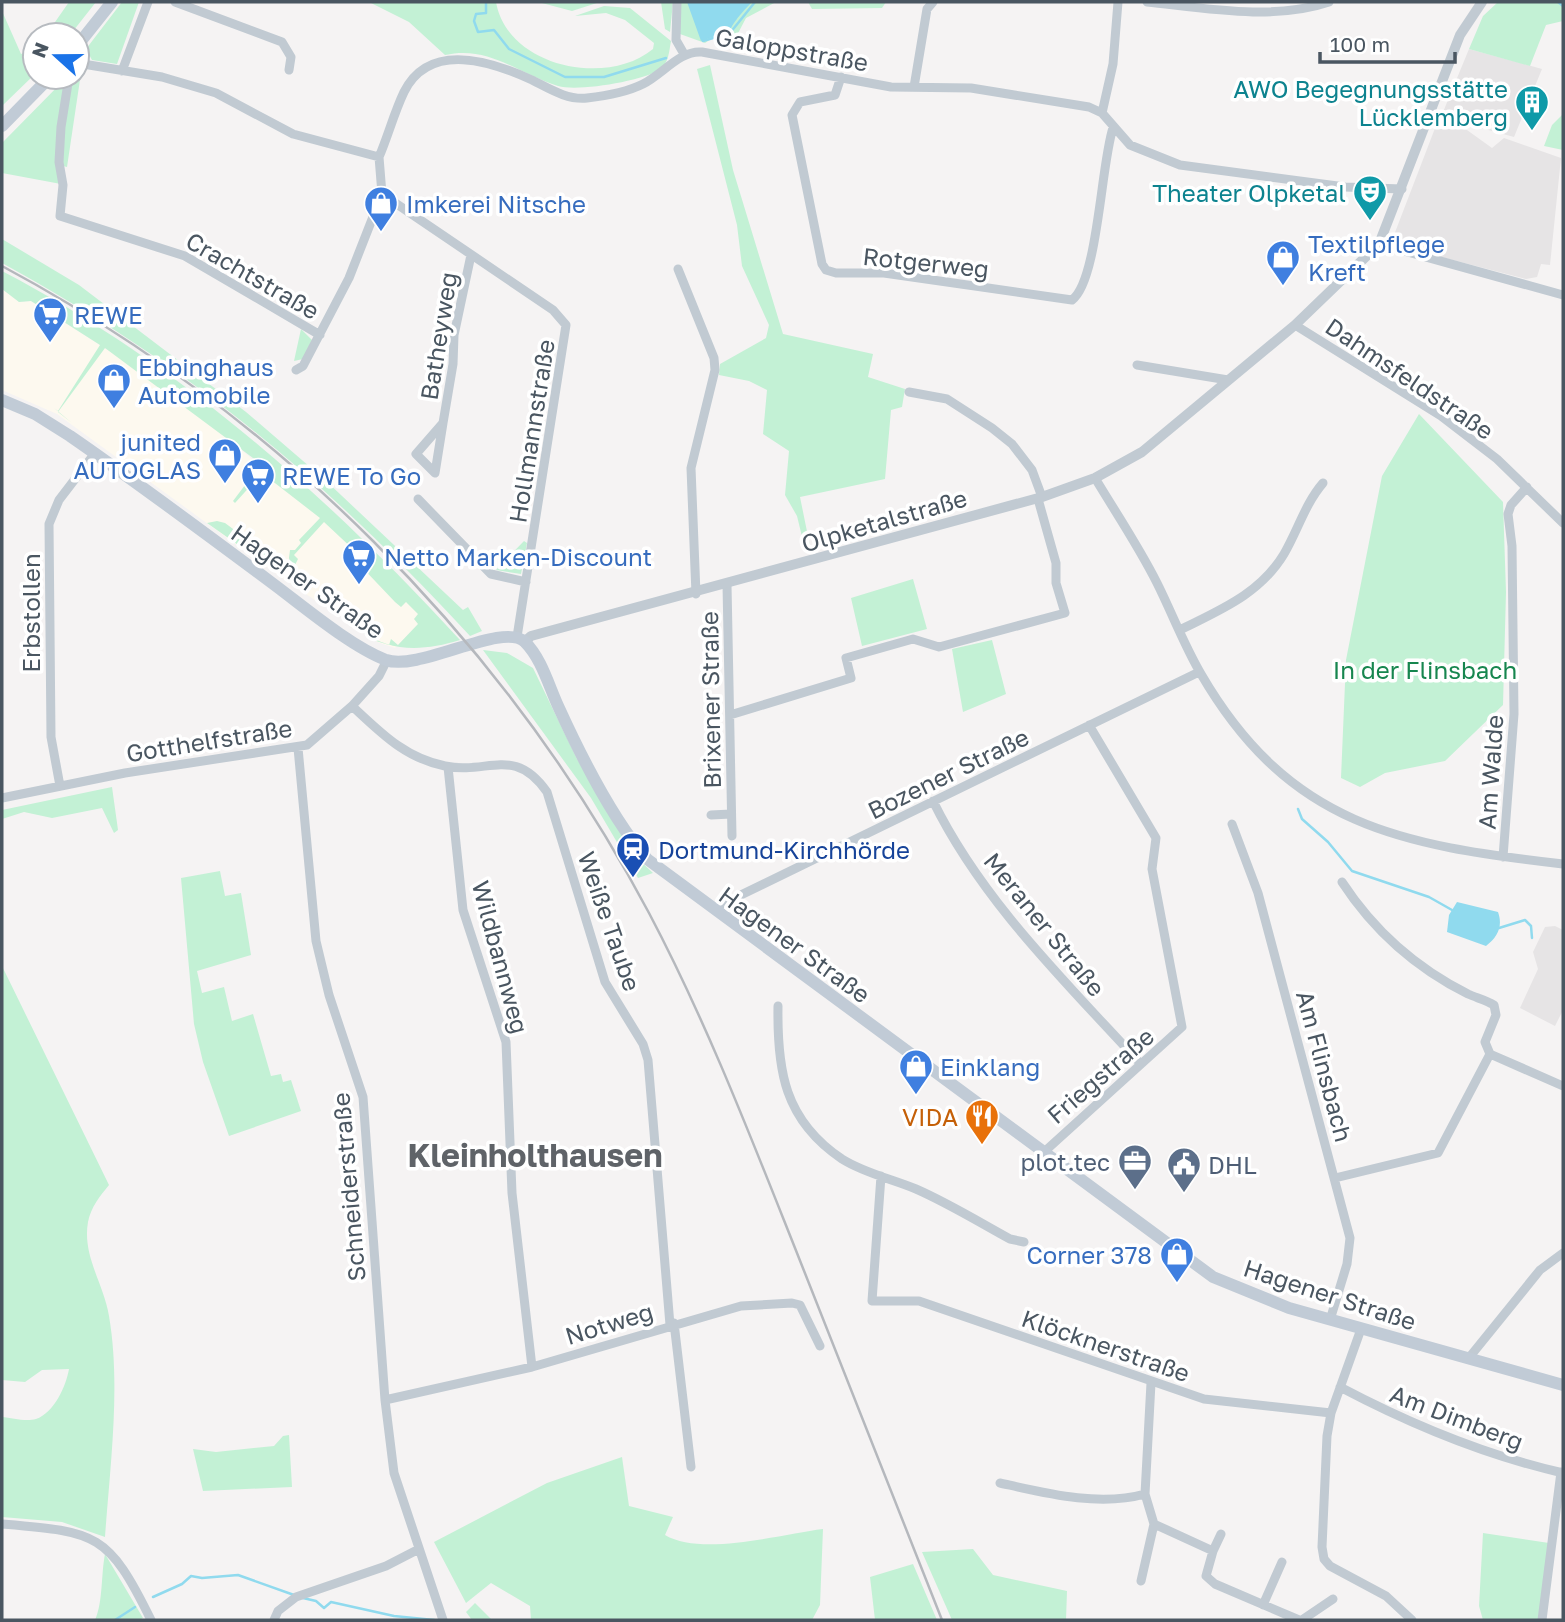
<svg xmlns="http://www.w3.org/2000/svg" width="1565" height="1622" viewBox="0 0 1565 1622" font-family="'Golos Text',sans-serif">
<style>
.commercial{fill:#fdf9ef}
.education{fill:#e6e4e5}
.green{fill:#c3f1d5}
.water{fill:#90daee}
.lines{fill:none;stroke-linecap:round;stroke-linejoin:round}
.stream{stroke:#90daee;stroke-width:2.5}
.minor{stroke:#c1cad2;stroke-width:9}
.tertiary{stroke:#c1cad2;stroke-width:10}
.secondary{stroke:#c1cbd6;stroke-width:12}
.rail{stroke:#b5b8bd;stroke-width:2.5}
.labels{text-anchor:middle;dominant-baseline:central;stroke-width:7;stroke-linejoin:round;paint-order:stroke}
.street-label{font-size:24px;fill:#4a5661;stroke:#fff}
.culture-label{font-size:24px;fill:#0d838f;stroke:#fff;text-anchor:end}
.shop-label{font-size:24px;fill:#366cbe;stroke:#fff;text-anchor:start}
.park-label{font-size:24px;fill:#17864f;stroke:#fff}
.transit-label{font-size:24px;fill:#164399;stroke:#fff;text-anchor:start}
.food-label{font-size:24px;fill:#c56008;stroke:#fff;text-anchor:end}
.service-label{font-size:24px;fill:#4e5e75;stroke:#fff;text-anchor:end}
.district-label{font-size:32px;font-weight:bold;fill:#5f6368;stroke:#fff}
</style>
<rect width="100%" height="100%" fill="#f5f3f3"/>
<path class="commercial" d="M2,289L19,302L31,301L117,356L226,437L320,516L425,617L395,648L377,642L327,605L325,607L278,575L57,414L2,390Z"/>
<path class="education" d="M1469,49L1542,69L1514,137L1441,117Z
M1437,123L1467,130L1492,148L1504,138L1561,158L1550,265L1541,264L1537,277L1526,279L1399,246L1394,242V235Z
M1555,926L1563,930V1010L1555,1026L1520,1008L1538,969L1533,952L1545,927Z"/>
<path class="green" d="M69,2H96L70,35H46Z
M122,2H139L117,64L92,60L86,49Z
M369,2H496C507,66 606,88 653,49L654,43L625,20L606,13L575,16L604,6L630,8L671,41C669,51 669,64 659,70C642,81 578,92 558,86C519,74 489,45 445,55L409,22Z
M538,2H600L572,11Z
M661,2H673L670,32L665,29Z
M679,2H776L746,18L735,39H711L705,43L680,34Z
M808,2H886L882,8L812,9Z
M1498,2H1563V21L1546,25L1530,66L1469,49L1483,16Z
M2,11L21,54L35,48V74L2,106Z
M710,65L733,170L783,334L873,354L868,377L905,389L902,407L891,410L885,479L800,497L811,551L806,553L797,516L785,495L789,451L763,434L767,390L749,381L719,375L720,364L766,338L769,325L742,266L737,225L697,69Z
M81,73L67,167L63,166L62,139L73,78Z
M66,78L61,184L2,173V143Z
M1563,114V150L1544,146L1552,125Z
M2,239L79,285L246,412L324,479L463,610L468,607L482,631L470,636C327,481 187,364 2,263Z
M2,271C178,363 326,494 460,640C424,651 390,653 360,630L362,627L370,636L375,633L373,640L389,645L391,639L398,645L418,624L414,619L418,614L406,602L401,607L395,602L357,562L356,552L324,522L294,555L298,559L295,565L298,587L296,586L289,558L290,550H295L301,543L299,540L320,518L262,473L235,503L233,501L261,464L105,348L58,412L72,423L54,408L58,411L100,345L31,301L19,302L2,289Z
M301,329L312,340L303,359L294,361Z
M1419,414L1503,502L1506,592L1503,705L1445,761L1385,773L1360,787L1341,778L1346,660L1382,476Z
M217,521L225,523L275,560L285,578L207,523Z
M524,541L527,543L521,574L496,570Z
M913,579L927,629L862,646L851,598Z
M992,640L1006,694L963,712L952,649Z
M483,650L507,653L533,668L577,759L635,856L653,873L638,878L591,798Z
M112,787L118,830L114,833L102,808L52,818L24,812L2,819V810Z
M220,871L225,896L241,893L251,955L197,971L202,993L224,987L232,1021L253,1014L271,1076L281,1074L283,1082L291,1080L301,1111L229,1136L203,1062L194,1024L181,878Z
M2,966L109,1185C100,1196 91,1207 88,1222C82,1256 104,1284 109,1316C121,1386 110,1466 105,1537L62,1522L2,1517V1417C12,1418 26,1422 36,1419C54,1413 66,1386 69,1369L42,1370L25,1382L2,1380Z
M289,1435L292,1487L203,1491L193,1449L216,1452L274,1446L283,1436Z
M622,1457L629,1506L673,1517L665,1535C702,1557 781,1534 823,1529L820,1605L812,1620H531L530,1606L491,1583L466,1603L434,1542L547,1483Z
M1483,1533L1549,1543L1540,1620H1483L1479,1606Z
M973,1549L993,1575L1067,1591L1066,1620H952L922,1552Z
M105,1554L143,1618L139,1620H95C103,1603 101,1574 105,1554Z
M913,1564L937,1620H875L870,1577Z
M475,1603L492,1620H472L466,1612Z"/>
<path class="water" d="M687,2H752C746,8 732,23 730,31L701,41Z
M1457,902L1498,912C1503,926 1498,937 1486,946L1447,932L1449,915Z"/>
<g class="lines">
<path class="stream" d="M486,2V13L476,14L474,21L478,32L494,30L509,49L565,77H604L666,58
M1558,2L1563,6
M703,41L730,33L755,2
M1298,809L1302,819L1328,842L1352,871L1429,897L1452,910
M1499,928L1525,920L1531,926L1532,938
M153,1597L182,1584L191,1576L202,1578L238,1575L294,1595
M303,1598L316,1601L324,1608L331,1602L394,1616L434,1620
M115,1620L135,1607"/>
<path class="minor" d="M175,2L282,42L291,57L289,70
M677,2L676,40L684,54
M1147,2C1204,8 1273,21 1329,2
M77,63L162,77L216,93L293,134L379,157C388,136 394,113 404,92C430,40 493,62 532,80C550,89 567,100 587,98C605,96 627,92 643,84C663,74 680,50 702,52L891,87L971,88L1089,107L1102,113L1130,145L1180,165L1345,187L1402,189
M122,71L148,2
M69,77L61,127L59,162L63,185L60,216L185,256L320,335
M841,77L835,95L800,102L792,115L822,264L826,270L836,273H884L1072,300C1098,281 1101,163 1113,128
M914,87L927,9L933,2
M1102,113L1113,64L1118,2
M379,157L382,194L553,310L566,325L517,637
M1379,244L1563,295
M678,269L714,358L715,370L691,468L696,594
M1295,325L1441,416L1497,459L1563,523
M1137,365L1228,380
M296,370L303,366L349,278L382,194
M909,392L947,399L992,428L1012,444L1032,470L1042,497
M443,423L435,473L416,454L443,423L453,364L454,335L471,255
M1095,478C1116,513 1139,547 1157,583C1172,613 1184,645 1201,674C1290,827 1401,845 1563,864
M418,499L491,574L526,582
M727,585L732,836
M1180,630C1220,610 1260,594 1284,554C1298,530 1305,504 1323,483
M352,706C381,733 405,758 445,766C488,775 514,745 547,792L605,982L643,1044L648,1060L670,1325
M730,715L851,678L846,658L913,639L939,647L1065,613L1056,583V563L1038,499
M298,748L316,941L329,995L363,1097L385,1400L394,1473L443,1620
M448,767L463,910L506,1042L512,1193L532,1367
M60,786L51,737L49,524L59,500L95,453
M2,798L125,773L307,745L352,706L379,676L387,660
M933,801C982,901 1065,981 1139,1062
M711,815L731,814
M1232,824L1258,893L1350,1238L1347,1264L1330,1320
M1503,857L1514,714L1512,546L1508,514L1511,505L1527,487
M1342,882C1374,931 1416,968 1468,994C1477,998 1486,1000 1494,1005L1496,1015L1485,1042L1490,1054
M714,908L1199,672
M778,1006C777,1070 784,1120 842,1159C864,1173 892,1179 916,1189C948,1203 979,1222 1010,1239L1024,1242
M1490,1054L1563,1086
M1044,1152L1182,1027L1152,869L1156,838L1089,725
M881,1176L872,1301H919L1204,1399L1331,1413
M1335,1178L1438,1153L1490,1054
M674,1323L691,1467
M1361,1329L1331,1413L1327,1436L1322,1547L1324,1559L1330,1566L1386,1596L1412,1620
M1468,1359L1540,1270L1563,1253
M1340,1387C1412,1425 1484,1455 1563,1473
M385,1400L532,1367L741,1306L792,1303L800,1305L820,1346
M1000,1483C1045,1493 1099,1507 1145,1494
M2,1524C96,1532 108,1532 151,1620
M1154,1524L1213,1551L1206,1576L1215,1584L1299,1620
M1213,1551L1221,1534
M1141,1581L1154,1524L1145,1494L1151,1383
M1263,1605L1282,1562
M274,1620L278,1611L296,1597L386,1566L419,1549
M1302,1620L1333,1599
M1542,1620L1561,1472"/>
<path class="tertiary" d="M524,642L531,636L1042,497L1095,478L1142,452L1295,325L1379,244L1460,35L1482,2"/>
<path class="secondary" d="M77,46L112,2
M2,126L50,77
M2,400L35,414L70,436C138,483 205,533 272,583C303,606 350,646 386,660C419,672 503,621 525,642C542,659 549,687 559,708C580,754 614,821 647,859L1213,1277L1289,1308L1563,1385"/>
<path class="rail" d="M2,266C276,413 503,638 649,913C706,1021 750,1135 795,1248C844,1372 893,1496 942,1620"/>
</g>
<defs>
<g id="building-pin" transform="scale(1.75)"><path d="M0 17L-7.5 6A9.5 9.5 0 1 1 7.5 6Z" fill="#0f9aa8" stroke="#fff"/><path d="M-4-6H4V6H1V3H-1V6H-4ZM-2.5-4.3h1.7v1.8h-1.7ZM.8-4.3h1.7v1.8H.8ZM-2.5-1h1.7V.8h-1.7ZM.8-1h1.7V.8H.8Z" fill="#fff"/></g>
<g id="theatre-pin" transform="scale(1.75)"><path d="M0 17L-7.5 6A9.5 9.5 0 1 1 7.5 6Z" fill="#0f9aa8" stroke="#fff"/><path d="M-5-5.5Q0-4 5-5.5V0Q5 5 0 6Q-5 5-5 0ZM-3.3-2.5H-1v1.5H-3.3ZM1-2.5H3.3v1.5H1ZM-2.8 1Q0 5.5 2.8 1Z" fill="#fff"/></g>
<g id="shop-pin" transform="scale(1.75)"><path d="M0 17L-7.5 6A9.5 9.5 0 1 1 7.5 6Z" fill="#3f7fe0" stroke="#fff"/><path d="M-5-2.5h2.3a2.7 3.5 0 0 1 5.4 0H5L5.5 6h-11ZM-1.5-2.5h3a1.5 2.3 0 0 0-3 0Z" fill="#fff"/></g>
<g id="supermarket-pin" transform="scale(1.75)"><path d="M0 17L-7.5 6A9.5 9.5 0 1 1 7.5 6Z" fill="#3f7fe0" stroke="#fff"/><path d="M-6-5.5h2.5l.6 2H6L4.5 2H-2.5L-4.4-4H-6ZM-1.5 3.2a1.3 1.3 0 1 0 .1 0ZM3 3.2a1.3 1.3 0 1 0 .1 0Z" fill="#fff"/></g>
<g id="station-pin" transform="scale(1.75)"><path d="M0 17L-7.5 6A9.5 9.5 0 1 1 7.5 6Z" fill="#1a4fb4" stroke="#fff"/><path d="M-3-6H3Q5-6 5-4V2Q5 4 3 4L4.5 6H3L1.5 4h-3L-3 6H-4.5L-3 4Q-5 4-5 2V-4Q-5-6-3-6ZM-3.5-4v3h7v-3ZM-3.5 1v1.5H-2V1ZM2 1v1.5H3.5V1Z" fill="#fff"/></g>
<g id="restaurant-pin" transform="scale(1.75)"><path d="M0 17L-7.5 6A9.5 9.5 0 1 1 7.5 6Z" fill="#e8710a" stroke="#fff"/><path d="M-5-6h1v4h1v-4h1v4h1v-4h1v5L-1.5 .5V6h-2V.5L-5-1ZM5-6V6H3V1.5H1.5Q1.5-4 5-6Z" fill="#fff"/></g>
<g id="office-pin" transform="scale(1.75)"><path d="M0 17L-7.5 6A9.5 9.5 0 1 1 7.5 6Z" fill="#5c6f8a" stroke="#fff"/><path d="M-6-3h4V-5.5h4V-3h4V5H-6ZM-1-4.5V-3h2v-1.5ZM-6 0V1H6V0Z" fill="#fff"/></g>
<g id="civic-pin" transform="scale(1.75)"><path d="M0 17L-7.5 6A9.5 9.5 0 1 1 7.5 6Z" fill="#5c6f8a" stroke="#fff"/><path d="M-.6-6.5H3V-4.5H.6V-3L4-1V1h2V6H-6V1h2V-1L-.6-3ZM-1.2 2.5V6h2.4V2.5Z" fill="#fff"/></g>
</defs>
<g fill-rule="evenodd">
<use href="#building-pin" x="1532" y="102"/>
<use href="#theatre-pin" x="1370" y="192"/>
<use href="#shop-pin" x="381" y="203"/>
<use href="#shop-pin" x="1283" y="257"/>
<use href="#supermarket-pin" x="50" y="314"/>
<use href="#shop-pin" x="114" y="380"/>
<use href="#shop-pin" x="225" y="455"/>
<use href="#supermarket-pin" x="258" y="475"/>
<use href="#supermarket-pin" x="359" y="556"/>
<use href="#station-pin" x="633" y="849"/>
<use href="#shop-pin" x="916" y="1066"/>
<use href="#restaurant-pin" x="982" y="1116"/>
<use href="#office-pin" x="1135" y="1161"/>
<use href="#civic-pin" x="1184" y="1164"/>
<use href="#shop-pin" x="1177" y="1254"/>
</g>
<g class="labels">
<g class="street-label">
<text transform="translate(792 49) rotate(10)">Galoppstraße</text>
<text transform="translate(926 262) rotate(6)">Rotgerweg</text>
<text transform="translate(253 275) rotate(30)">Crachtstraße</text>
<text transform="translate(438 336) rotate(-81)">Batheyweg</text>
<text transform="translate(1410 378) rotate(34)">Dahmsfeldstraße</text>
<text transform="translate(531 431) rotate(-81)">Hollmannstraße</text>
<text transform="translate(884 520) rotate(-16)">Olpketalstraße</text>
<text transform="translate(308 581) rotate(35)">Hagener Straße</text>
<text transform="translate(30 613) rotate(-90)">Erbstollen</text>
<text transform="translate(710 700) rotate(-91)">Brixener Straße</text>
<text transform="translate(209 740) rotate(-9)">Gotthelfstraße</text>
<text transform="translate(1490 772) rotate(-86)">Am Walde</text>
<text transform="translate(948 773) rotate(-26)">Bozener Straße</text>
<text transform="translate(610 921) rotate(71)">Weiße Taube</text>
<text transform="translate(1045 924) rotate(51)">Meraner Straße</text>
<text transform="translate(795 944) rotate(36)">Hagener Straße</text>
<text transform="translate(501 957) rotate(75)">Wildbannweg</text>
<text transform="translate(1325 1066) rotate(75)">Am Flinsbach</text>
<text transform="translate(1100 1075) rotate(-41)">Friegstraße</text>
<text transform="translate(348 1187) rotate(-95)">Schneiderstraße</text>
<text transform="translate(1330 1294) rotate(18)">Hagener Straße</text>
<text transform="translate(609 1323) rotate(-17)">Notweg</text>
<text transform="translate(1106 1345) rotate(19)">Klöcknerstraße</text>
<text transform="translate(1457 1417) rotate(21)">Am Dimberg</text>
</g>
<g class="culture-label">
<text x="1508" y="88">AWO Begegnungsstätte<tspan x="1508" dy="28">Lücklemberg</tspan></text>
<text x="1346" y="192">Theater Olpketal</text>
</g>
<g class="shop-label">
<text x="406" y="203">Imkerei Nitsche</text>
<text x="1308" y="243">Textilpflege<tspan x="1308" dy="28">Kreft</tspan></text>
<text x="74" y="314">REWE</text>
<text x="138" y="366">Ebbinghaus<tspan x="138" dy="28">Automobile</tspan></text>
<text x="201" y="441" text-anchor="end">junited<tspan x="201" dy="28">AUTOGLAS</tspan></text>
<text x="282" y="475">REWE To Go</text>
<text x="384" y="556">Netto Marken-Discount</text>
<text x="940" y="1066">Einklang</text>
<text x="1152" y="1254" text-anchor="end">Corner 378</text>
</g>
<g class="park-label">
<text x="1425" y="669">In der Flinsbach</text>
</g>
<g class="transit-label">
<text x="658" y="849">Dortmund-Kirchhörde</text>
</g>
<g class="food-label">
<text x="958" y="1116">VIDA</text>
</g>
<g class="service-label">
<text x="1110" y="1161">plot.tec</text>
<text x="1208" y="1164" text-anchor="start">DHL</text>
</g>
<g class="district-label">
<text x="535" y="1155">Kleinholthausen</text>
</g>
</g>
<rect width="1565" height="1622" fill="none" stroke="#4a5661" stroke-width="7"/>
<g transform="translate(56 56) rotate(291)"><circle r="33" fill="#ffffff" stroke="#b7bbc0" stroke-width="2"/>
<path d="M0-5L12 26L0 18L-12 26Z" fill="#1a73e8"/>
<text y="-10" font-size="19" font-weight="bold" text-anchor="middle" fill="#4a5661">N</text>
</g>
<path d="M1320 52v10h135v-10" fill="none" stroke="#4a5661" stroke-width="3.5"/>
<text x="1330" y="52" font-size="21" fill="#4a5661" stroke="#ffffff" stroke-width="5" paint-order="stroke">100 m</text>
</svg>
